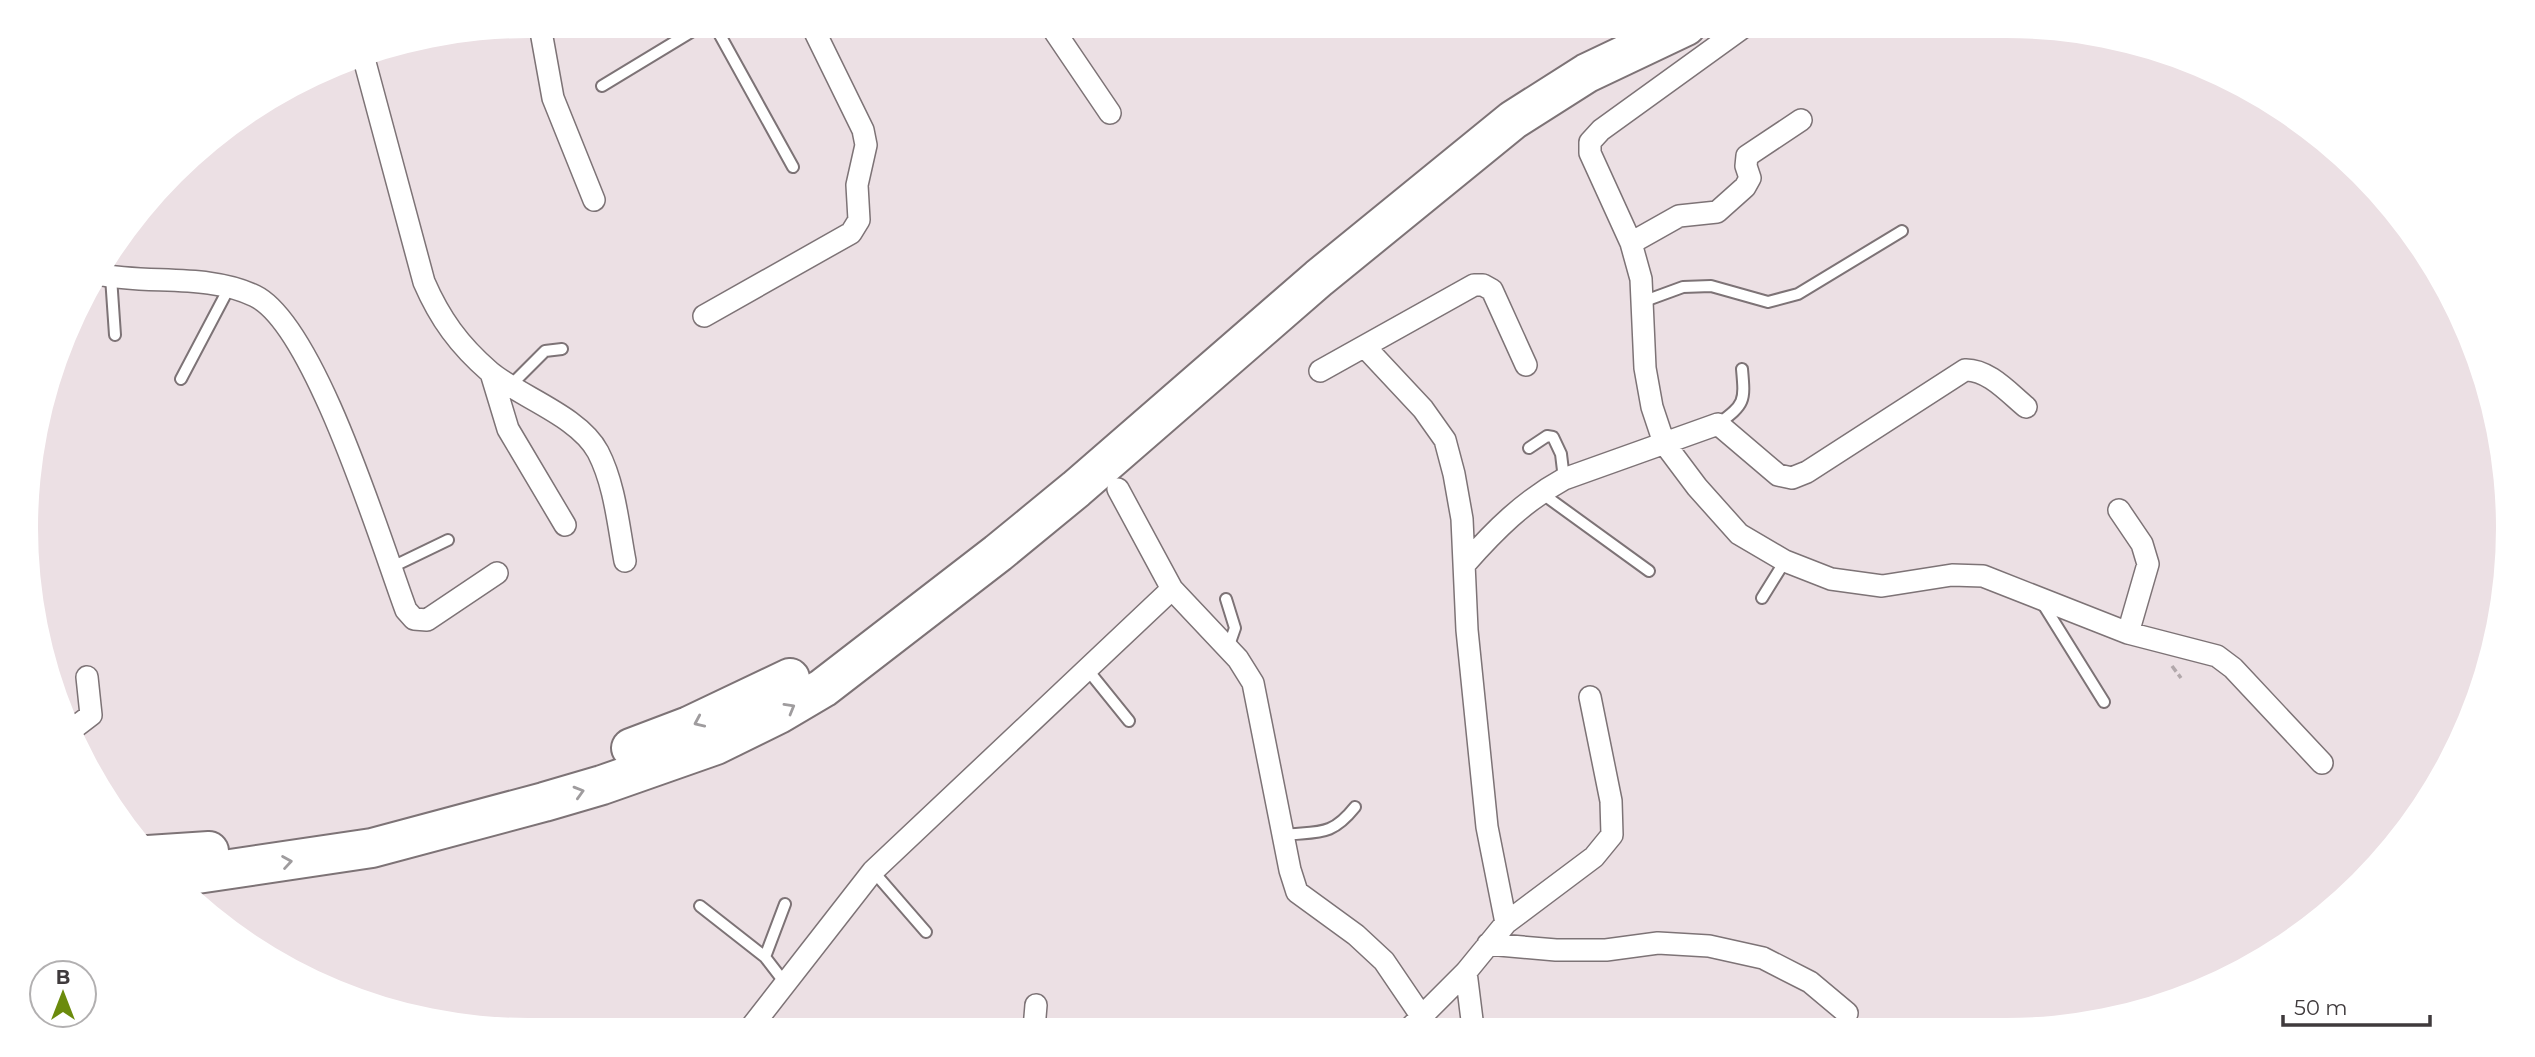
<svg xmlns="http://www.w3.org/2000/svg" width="2535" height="1057" viewBox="0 0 2535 1057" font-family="Montserrat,sans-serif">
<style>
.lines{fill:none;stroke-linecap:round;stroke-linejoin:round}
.lane-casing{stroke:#7d7376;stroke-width:14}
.street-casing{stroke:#7d7376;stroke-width:24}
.highway-casing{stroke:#7d7376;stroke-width:42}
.path{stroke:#b2a8ab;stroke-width:3.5;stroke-dasharray:7 3.5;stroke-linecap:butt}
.lane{stroke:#fff;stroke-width:10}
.street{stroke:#fff;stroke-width:21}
.highway{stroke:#fff;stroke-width:38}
.oneway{stroke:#9f9c9e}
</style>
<rect width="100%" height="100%" fill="#ece0e4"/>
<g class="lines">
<g class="lane-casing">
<path id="lane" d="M715,26L793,167
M602,86L701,26
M111,277L115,335
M1642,302L1683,287L1711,286L1768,302L1798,294L1902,231
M181,379L230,286
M511,385L545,351L562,349
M1718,424C1745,404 1745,402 1742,369
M1529,448L1547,436L1553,437L1561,454L1564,479
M1540,492L1649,571
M390,568L448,540
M1762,598L1785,561
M1226,599L1235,628L1228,648
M2043,604L2104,702
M1087,669L1129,721
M1283,835C1319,831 1331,837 1355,807
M873,871L926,932
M700,906L765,957L785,983
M765,957L785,904"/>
</g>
<g class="street-casing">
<path id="street" d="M540,26L553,98L594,200
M1051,26L1110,113
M1745,26L1601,130L1590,142V153L1631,243L1641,279L1645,368L1652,407L1664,443L1697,487L1739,534L1785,561L1831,579L1882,586L1952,575L1983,576L2128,633L2217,656L2233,668L2322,763
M363,55L424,282C440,319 459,345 490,372C520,397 579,416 598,452C615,485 618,524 625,561
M1631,243L1679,216L1717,212L1745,187L1750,178L1746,166L1747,156L1801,120
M97,274C147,285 207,273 255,296C315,325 381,543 406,610L414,619L427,620L497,573
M704,316L851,233L859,220L857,185L866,145L863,130L812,26
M1365,347L1423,409L1445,440L1454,474L1462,519L1467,630L1487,827L1506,923
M1320,371L1474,285H1483L1492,290L1526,365
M491,373L508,429L565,525
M1118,489L1172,589L1238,659L1253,683L1290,870L1297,892L1356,935L1384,961L1422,1017
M2119,510L2142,544L2148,564L2128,633
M1465,564C1495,530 1524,501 1564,479L1718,424L1778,475L1792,478L1807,472L1965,370C1988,369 2009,393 2026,407
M74,728L91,715L87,677
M1488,944L1556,950H1606L1658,943L1709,946L1763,958L1810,982L1847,1013
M1466,972L1473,1028
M1410,1028L1466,972L1506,923L1594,857L1612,835L1611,801L1590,697
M1034,1029L1036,1005
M749,1030L873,871L1172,589"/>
</g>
<g class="highway-casing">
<path id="highway" d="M631,748L689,726L790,678
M148,855L209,851
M170,878L372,848L544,802L602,785L716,745L779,714L823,688L998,553L1076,489L1319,278L1513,120L1587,73L1686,26"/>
</g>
<path class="path" d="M2172,666L2181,678"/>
<use href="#lane" class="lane"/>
<use href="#street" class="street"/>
<use href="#highway" class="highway"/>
</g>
<defs><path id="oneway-chevron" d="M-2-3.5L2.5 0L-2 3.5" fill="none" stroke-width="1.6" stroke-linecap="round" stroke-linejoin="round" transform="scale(1.75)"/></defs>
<g class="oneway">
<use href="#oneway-chevron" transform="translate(790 708) rotate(-30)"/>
<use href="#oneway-chevron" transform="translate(699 722) rotate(156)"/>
<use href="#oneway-chevron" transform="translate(579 792) rotate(-16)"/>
<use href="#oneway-chevron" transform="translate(287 862) rotate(-9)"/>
</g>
<path d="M0 0H2535V1057H0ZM528 38H2006A490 490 0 0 1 2496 528V528A490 490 0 0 1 2006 1018H528A490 490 0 0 1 38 528V528A490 490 0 0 1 528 38Z" fill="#fff" fill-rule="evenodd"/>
<g transform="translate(63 994)"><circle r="33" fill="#ffffff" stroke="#b2b0b1" stroke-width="2"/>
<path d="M0-5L12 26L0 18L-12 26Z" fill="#6b8b0c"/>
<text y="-10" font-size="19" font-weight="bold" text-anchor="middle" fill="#3f3a3c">B</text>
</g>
<path d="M2283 1015v10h147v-10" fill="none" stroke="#3f3a3c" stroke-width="3.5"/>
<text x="2294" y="1015" font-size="21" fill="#3f3a3c" stroke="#ffffff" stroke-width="5" paint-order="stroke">50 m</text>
</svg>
